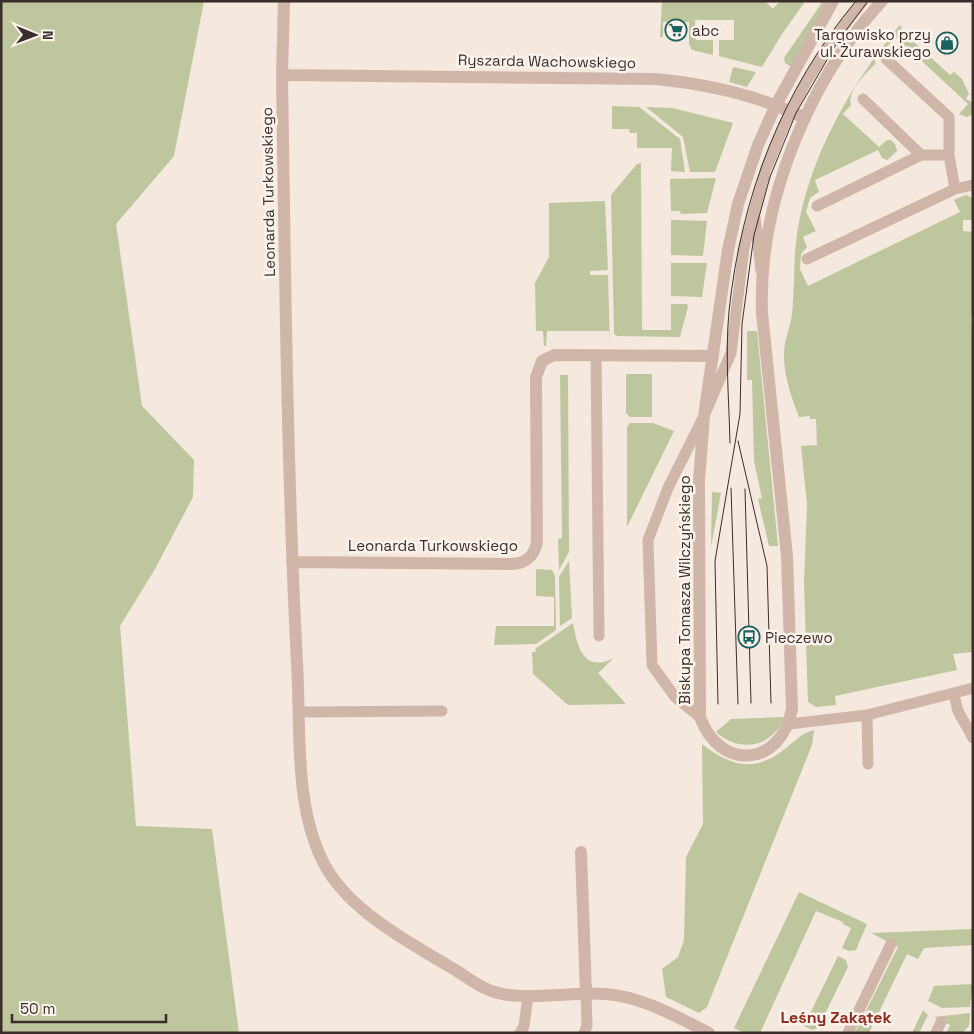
<svg xmlns="http://www.w3.org/2000/svg" width="974" height="1034" viewBox="0 0 974 1034" font-family="'Space Grotesk',sans-serif">
<style>
.green{fill:#bdc69d}
.lines{fill:none;stroke-linecap:round;stroke-linejoin:round}
.service{stroke:#cfb6a9;stroke-width:11}
.minor{stroke:#cfb6a9;stroke-width:12}
.tertiary{stroke:#cfb6a9;stroke-width:12}
.tram{stroke:#3b2d29;stroke-width:1}
.labels{text-anchor:middle;dominant-baseline:central;stroke-width:5;stroke-linejoin:round;paint-order:stroke}
.poi-label{font-size:15px;fill:#3b2d29;stroke:#fcf3ec;text-anchor:start}
.street-label{font-size:15px;fill:#3b2d29;stroke:#fcf3ec}
.neighbourhood-label{font-size:16px;font-weight:bold;fill:#922a1b;stroke:#fcf3ec}
</style>
<rect width="100%" height="100%" fill="#f5e8df"/>
<path class="green" d="M1,1H204L174,156L116,224L142,406L194,460L193,497L155,569L120,626L136,826L212,829L239,1033H1Z
M662,1H765L773,9L780,1H802L804,3L782,34L762,67L719,56V40H734V20H695L696,40H713V55L692,50L689,44V22H663V37H660Z
M823,1H827L792,67L785,63L784,58Z
M900,25L902,28L901,30L950,75L954,72L962,79L969,94L966,99L973,103V114L967,117L959,114L968,104L896,37L874,60L876,63C867,73 847,90 851,105L843,114L879,147L887,140H891L895,144L897,151L887,160L882,158L878,150L815,180L819,192L810,198L806,212L816,231L803,237L807,247L801,254L800,269L808,286L960,212L954,200L966,195L973,198V220H963V231L973,232V316L971,317L973,344V652L953,654L957,670L835,696L836,705L816,707L808,702L804,583L807,504L801,446L817,445L816,419H810V416L799,417C790,393 781,369 785,343C787,333 791,324 792,314C795,287 793,261 797,234C809,157 850,85 900,25Z
M733,67L756,72L747,87L729,82Z
M612,106L639,107L680,139L685,172L671,171L672,148H637V133H630L629,129H612Z
M646,107L672,108L733,123L715,172H690L683,137Z
M641,163L642,330H671V304H687L688,307L680,337L617,336L614,334L611,195L637,164Z
M716,178L707,213L681,214L680,211H671L670,179Z
M605,201L608,270L590,271V275H608L610,346L609,331H547L546,346H544L543,331H536L535,283L549,257V203Z
M671,220L707,221L703,256L671,255Z
M671,263H707L702,297L671,296Z
M747,331H757L778,546H769L758,499L762,498L754,461L752,380H747Z
M626,374H652V417H630L626,413Z
M560,375H568L569,552L559,570L558,539L562,538Z
M630,423H653L674,431L627,527V427Z
M712,492L721,493L711,547Z
M569,561L572,618L560,626L559,577Z
M536,569L552,570L555,576L556,630L536,644L494,645L496,626H554V597L536,596Z
M573,623C577,645 583,674 614,658L598,673L626,704L568,705L533,674L532,652H536L535,649Z
M784,717C773,748 739,753 716,732L731,719Z
M814,730L812,745L707,1007L699,1013L666,997L662,969L678,957L684,940L686,857L703,824L702,744C728,764 752,774 782,751C793,743 801,733 814,730Z
M799,892L867,924L856,950L849,951L842,948L851,928L843,924V922L816,911L760,1033H744L734,1028Z
M973,929V945L924,948L918,959L907,954L869,1033H855L898,947L871,933Z
M838,956L846,960L848,967L818,1028L812,1030L804,1026Z
M973,984L970,1007L942,1008L928,1001L934,986Z
M923,1010L928,1015L919,1033H912Z
M970,1013L969,1026L963,1032L946,1033L950,1025L934,1017Z"/>
<g class="lines">
<path class="service" d="M886,59L949,117V155L955,189
M863,99L921,155
M817,206L921,155H949
M755,217L761,271
M807,259L955,189L973,185
M596,355L599,636
M954,695L958,711L973,738
M300,712L442,711
M867,715L868,764
M700,717L675,697L652,665L648,540L668,488L704,416L731,353L744,248L766,169L785,123L806,82L834,38L863,1
M789,724L867,715L973,688
M520,1033L524,1026L528,996
M584,1033L587,1026L586,993
M848,1033L891,944
M936,1033L941,1022"/>
<path class="minor" d="M284,1L282,75C285,271 287,467 297,663C301,728 293,811 327,869C352,912 410,943 452,968C464,975 476,985 489,990C519,1003 572,991 606,994C643,997 677,1017 709,1033
M282,75L655,79C707,84 758,95 805,118
M292,562L512,564C527,563 534,556 537,542L536,377L542,361L554,355L713,356
M581,852L586,993"/>
<path class="tertiary" d="M833,1L776,105L758,145L738,204L728,250L704,416L699,481L700,717C720,772 781,767 792,709L787,556L762,313C758,204 808,81 882,1"/>
<path class="tram" d="M738,441L767,566L771,703
M730,443C729,400 725,355 729,311C741,197 782,89 856,1
M731,488L738,704
M745,489L751,703
M718,704L715,561L740,414L742,324L754,235L770,177L796,113L838,41L868,1"/>
</g>
<defs>
<g id="supermarket-ring" transform="scale(1.125)"><circle r="9.5" fill="#fcf3ec" stroke="#1b615e" stroke-width="1.5"/><path d="M-6-5.5h2.5l.6 2H6L4.5 2H-2.5L-4.4-4H-6ZM-1.5 3.2a1.3 1.3 0 1 0 .1 0ZM3 3.2a1.3 1.3 0 1 0 .1 0Z" fill="#1b615e"/></g>
<g id="shop-ring" transform="scale(1.125)"><circle r="9.5" fill="#fcf3ec" stroke="#1b615e" stroke-width="1.5"/><path d="M-5-2.5h2.3a2.7 3.5 0 0 1 5.4 0H5L5.5 6h-11ZM-1.5-2.5h3a1.5 2.3 0 0 0-3 0Z" fill="#1b615e"/></g>
<g id="bus-ring" transform="scale(1.125)"><circle r="9.5" fill="#fcf3ec" stroke="#1b615e" stroke-width="1.5"/><path d="M-5-6H5V4H4V6H2V4H-2V6H-4V4H-5ZM-3.5-4V0h7V-4ZM-3.5 1.2v1.5H-2V1.2ZM2 1.2v1.5H3.5V1.2Z" fill="#1b615e"/></g>
</defs>
<g fill-rule="evenodd">
<use href="#supermarket-ring" x="676" y="30"/>
<use href="#shop-ring" x="947" y="43"/>
<use href="#bus-ring" x="749" y="637"/>
</g>
<g class="labels">
<g class="poi-label">
<text x="692" y="30">abc</text>
<text x="931" y="34" text-anchor="end">Targowisko przy<tspan x="931" dy="17">ul. Żurawskiego</tspan></text>
<text x="765" y="637">Pieczewo</text>
</g>
<g class="street-label">
<text transform="translate(547 61) rotate(1)">Ryszarda Wachowskiego</text>
<text transform="translate(268 192) rotate(-91)">Leonarda Turkowskiego</text>
<text x="433" y="545">Leonarda Turkowskiego</text>
<text transform="translate(684 590) rotate(-90)">Biskupa Tomasza Wilczyńskiego</text>
</g>
<g class="neighbourhood-label">
<text x="836" y="1017">Leśny Zakątek</text>
</g>
</g>
<rect width="974" height="1034" fill="none" stroke="#3b2d29" stroke-width="5"/>
<g transform="translate(35 35) rotate(91)" stroke="#fcf3ec" stroke-width="4" paint-order="stroke">
<path d="M0-4L9 19L0 12L-9 19Z" fill="#3b2d29"/>
<text y="-8" font-size="14" font-weight="bold" text-anchor="middle" fill="#3b2d29">N</text>
</g>
<path d="M12 1014v8h154v-8" fill="none" stroke="#3b2d29" stroke-width="2.5"/>
<text x="20" y="1014" font-size="15" fill="#3b2d29" stroke="#fcf3ec" stroke-width="4" paint-order="stroke">50 m</text>
</svg>
